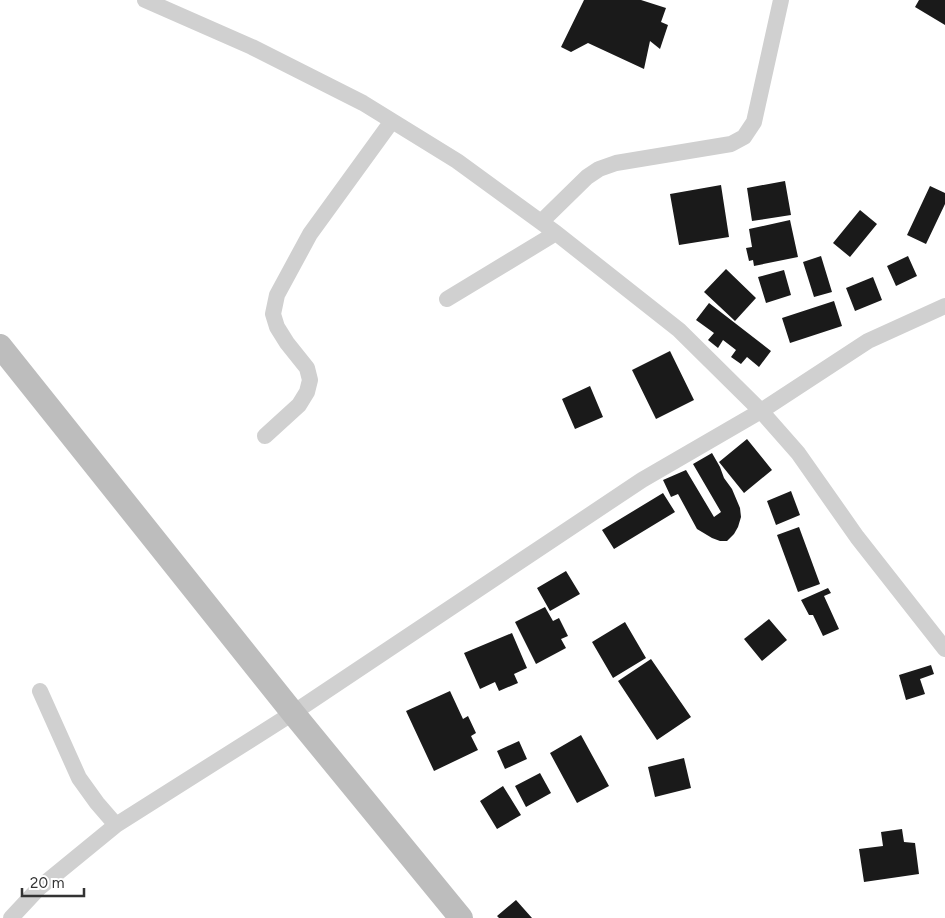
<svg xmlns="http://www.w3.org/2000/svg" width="945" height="918" viewBox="0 0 945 918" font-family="Figtree,sans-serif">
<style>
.building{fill:#1a1a1a}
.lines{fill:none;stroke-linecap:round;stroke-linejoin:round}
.minor{stroke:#d0d0d0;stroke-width:16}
.secondary{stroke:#bdbdbd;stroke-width:24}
</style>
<rect width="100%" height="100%" fill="#fff"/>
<path class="building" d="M584,0H641L666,8L661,22L668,25L660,49L650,41L644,69L588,43L571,52L561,47Z
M919,0H945V25L915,7Z
M785,181L791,215L752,221L747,188Z
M721,185L729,237L679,245L670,194Z
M930,186L945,193V204L926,244L907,235Z
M860,210L877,224L850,257L833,243Z
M790,220L798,257L754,266L753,260L749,261L746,248L752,247L749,229Z
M821,256L832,292L814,297L803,262Z
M908,256L917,276L896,286L887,266Z
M726,269L756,298L735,321L704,292Z
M784,270L791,295L766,303L758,277Z
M873,277L882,300L855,311L846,288Z
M834,301L842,326L790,343L782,318Z
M709,303L771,351L759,367L747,357L741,364L731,357L736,350L723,340L718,348L708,340L714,333L696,320Z
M670,351L694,400L656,419L632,370Z
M590,386L603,417L575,429L562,399Z
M747,439L772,470L744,493L719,462Z
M712,453L720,467L724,478L732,489L740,508L741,517L738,527L734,534L727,541H720L712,538L697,529L678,494L671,497L663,480L686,470L714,517L721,512L693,464Z
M791,491L800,515L776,525L767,501Z
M663,493L675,512L614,549L602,530Z
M799,527L820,584L798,592L777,535Z
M566,571L580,594L550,611L537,588Z
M828,588L831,593L824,596L839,629L823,636L813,615H809L801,600Z
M545,607L553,621L559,618L568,636L561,639L566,648L536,664L515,622Z
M769,619L787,640L762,661L744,639Z
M625,622L646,658L613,678L592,642Z
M512,633L527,668L514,674L518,683L499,691L495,682L480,689L464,653Z
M651,659L691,717L657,740L618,681Z
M931,665L934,674L920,679L925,694L906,700L899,675Z
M450,691L463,719L468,716L476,733L471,736L478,750L434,771L406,711Z
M581,735L609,786L577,803L550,753Z
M519,741L527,759L505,769L497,751Z
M684,758L691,788L655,797L648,767Z
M540,773L551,793L526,807L515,786Z
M503,786L521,815L497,829L480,801Z
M902,829L904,842L915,843L919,874L864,882L859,849L883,846L881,832Z
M516,900L532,918H499L497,916Z"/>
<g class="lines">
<path class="minor" d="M145,0L252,47L363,103L457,161L556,233L679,330L761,411L798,453L857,537L945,649
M541,222L587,177L599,169L616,163L731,144L744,137L754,122L781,0
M447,299L556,233
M265,436L299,405L307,392L310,380L307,368L287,343L277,327L273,314L277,295L310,234L392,121
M40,691L79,778L97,803L116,825
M11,918L39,888L116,825L293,713L642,480L761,411L868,341L945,306"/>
<path class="secondary" d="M0,346L293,713L461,918"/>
</g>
<path d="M22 888v8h62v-8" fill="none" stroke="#333333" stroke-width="2.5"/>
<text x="30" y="888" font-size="15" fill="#333333" stroke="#ffffff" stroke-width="4" paint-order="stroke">20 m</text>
</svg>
